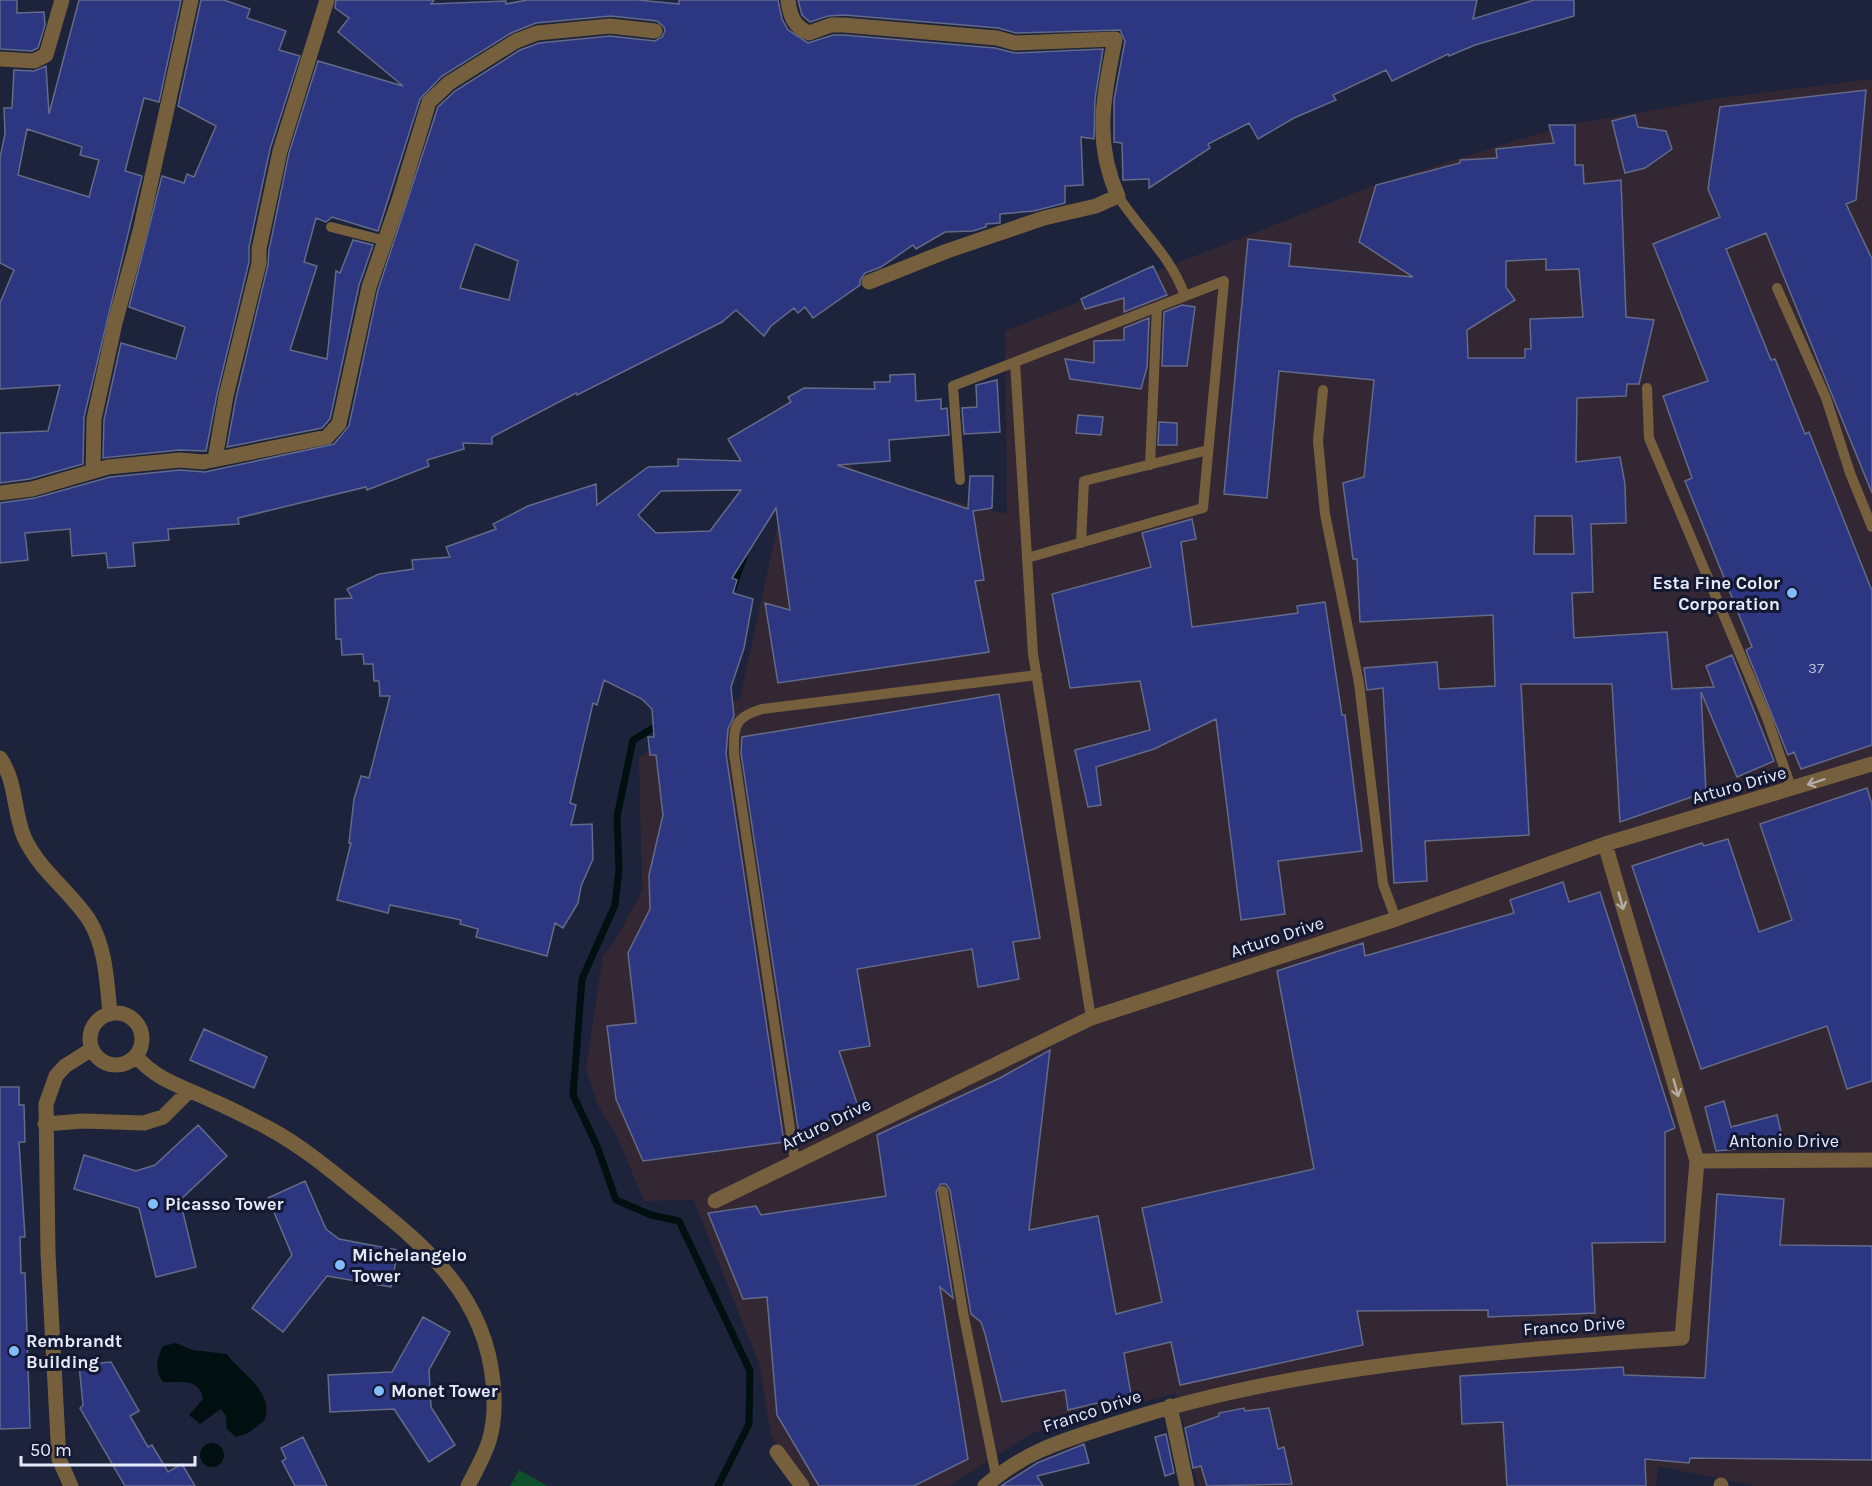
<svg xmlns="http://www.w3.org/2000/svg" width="1872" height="1486" viewBox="0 0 1872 1486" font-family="Karla,sans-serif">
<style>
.industrial{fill:#332734}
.green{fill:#0d5029}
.water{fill:#000f10}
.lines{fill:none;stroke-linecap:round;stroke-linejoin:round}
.stream{stroke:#000f10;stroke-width:7}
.building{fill:#2c3681;stroke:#636b88;stroke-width:1.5;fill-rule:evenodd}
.lane{stroke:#755f3d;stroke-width:10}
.street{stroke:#755f3d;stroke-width:15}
.oneway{stroke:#b3aba6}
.poi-dot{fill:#83bcfa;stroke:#141931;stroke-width:2}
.labels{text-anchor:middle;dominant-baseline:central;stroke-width:6;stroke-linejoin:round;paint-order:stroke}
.number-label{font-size:15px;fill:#b7bddc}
.poi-label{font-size:18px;font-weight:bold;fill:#e5eafb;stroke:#141931;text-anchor:start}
.street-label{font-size:18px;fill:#e5eafb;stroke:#141931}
</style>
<rect width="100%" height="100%" fill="#1d233b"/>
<path class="industrial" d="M1872,79V1486H1755L1658,1466L1656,1486H1198L1176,1393L1032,1433L949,1486H810L771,1436L759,1363L694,1200L644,1201L617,1136L598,1105L586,1069L603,955L615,941L642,891L639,757L740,698L782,505L839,456L869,481L1007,514L1005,331L1375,185L1562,126L1721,98Z"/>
<path class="green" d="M519,1470L548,1486H510Z"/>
<path class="water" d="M176,1343L192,1350L227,1354C240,1373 276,1392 264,1421L248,1433L236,1437L227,1429L226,1416L221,1409L200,1424L189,1415L203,1399C200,1377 179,1383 163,1382C154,1370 157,1359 163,1346Z
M200 1455a12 12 0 1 1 24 0a12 12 0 1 1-24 0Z"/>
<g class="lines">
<path class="stream" d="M733,588L744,556
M660,724L633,740L617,817L619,868L615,905L582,979L573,1095L597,1146L616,1200L651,1215L679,1221L750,1371L749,1424L718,1486"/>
</g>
<path class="building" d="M0,0H17V13L44,12L45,25L38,48L32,51L0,49Z
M79,0H181L159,102L144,98L125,171L142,176L84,417L83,464L30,479L0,483V433L48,431L60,385L0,389V303L14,270L0,263V158L5,134L4,108H12L14,70L34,71L46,66L49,114ZM27,129L82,147L80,155L99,160L89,197L18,175Z
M201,0H224L250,9L247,18L286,31L279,50L300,56L270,149L249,247V262L217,394L206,451L179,450L103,458L104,420L121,343L176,359L185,327L129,307L162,176L184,183L187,174L194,177L216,126L178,106Z
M336,0H434L431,4L506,1V4L527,0H638L679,4V0H778L782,19L788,30L808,43L833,35H844L995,48L1015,53L1103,49L1095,99L1094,139L1081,137L1083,185L1065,186V203L1034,211L1000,214V223L986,224V227L973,231L945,232L916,249L913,245L881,267L865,273L860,280V285L813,318L805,307L798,313L794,308L771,326L764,336L736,310L722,322L577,395L576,393L492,437V444L463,443L464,449L427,460L429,466L367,490L366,487L238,518L239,524L168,529L169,540L133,543L135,566L108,568L106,553L72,556L70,529L25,533L28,560L0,563V503L35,498L110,477L180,470L205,472L334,444L349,426L378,290L438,107L455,91L520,50L539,43L610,36L655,41L662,37L665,31L664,27L657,21L611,16L536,23L511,33L442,76L420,99L378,231L332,217L326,222L316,218L304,262L317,266L290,350L327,359L336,271L340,273L353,240L373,245L359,285L330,419L322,428L227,447L236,398L268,265L269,250L289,153L318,61L403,86L338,32L349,18L335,8ZM475,244L518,261L509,300L460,288Z
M798,0H1477L1473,19L1534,0H1574V16L1475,45L1449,56L1448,54L1392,81L1386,70L1333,95L1336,100L1294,118L1258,139L1249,123L1208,144L1210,148L1149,188V179L1123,180L1122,143L1114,142V100L1125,41L1120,30L1016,33L998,28L844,15L828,16L810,22L802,15Z
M1866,90L1856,200L1846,204L1872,259V493L1766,233L1726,249L1771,360L1775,359L1805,434L1809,432L1872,591V745L1801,769L1794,752L1788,755L1746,650L1752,647L1685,481L1692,478L1663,396L1708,381L1653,244L1720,217L1708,189L1720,107Z
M1635,115L1638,127L1666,131L1672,149L1645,168L1625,173L1612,121Z
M1549,125H1575V165H1583L1584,184L1621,180L1626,317L1654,320L1639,384H1627L1626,396L1577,398L1576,462L1620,457L1625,484L1626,523L1591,524L1593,592L1572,593L1574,638L1667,632L1672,689L1714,687L1706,666L1732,655L1774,761L1737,777L1701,692L1706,792L1620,822L1612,684H1521L1529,835L1425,841L1427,881L1394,883L1383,688L1367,690L1364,668L1437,662L1439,689L1495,686L1493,615L1360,622L1357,559H1353L1343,483L1364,477L1374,380L1279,371L1267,498L1224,494L1248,239L1291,244L1289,266L1413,277L1359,242L1376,185L1460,163V160L1497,158L1496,149L1554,143ZM1546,259V270L1579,269L1583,317L1530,319L1531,349H1525V358H1468L1467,330L1515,300L1506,287V261ZM1535,516H1572L1574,554H1534Z
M1153,266L1167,295L1124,312V298L1085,309L1081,299Z
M1182,305L1195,307L1187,366H1162L1164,312Z
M1149,318L1147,367L1141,389L1070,379L1065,359L1094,363V341L1124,340V328Z
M915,374L916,401L941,399V409L947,408L949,435L889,440L890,461L837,465L968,509L970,476H993L992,508L973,511L984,580L975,581L989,652L778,683L765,603L790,610L776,508L732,578L737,580L733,593L753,599L744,648L731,687L734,716L728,729L726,754L784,1142L643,1161L616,1099L607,1026L636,1023L628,953L650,909L649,875L663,815L656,755H650L648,737H654L652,709L642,699L604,680L597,705L593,703L570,803L576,805L571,825L592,824L593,859L581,886L578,903L563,928L555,923L547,956L476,937L478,929L460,924L461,920L390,905L388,913L337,900L351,843H349L354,799L361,776L369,778L390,696H380L379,681H374L373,664H364L363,654L342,655L341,639H336L335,599L352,598L347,589L379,574L413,569L412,560L450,557L446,547L496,529L493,524L528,506L596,484L597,505L648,467L678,466V459L741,461L728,439L791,402L788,397L804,388L875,389L874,382H890V375ZM741,490L710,531L656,533L638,515L661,491Z
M997,380L1000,432L964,434L962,408L977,407L976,385Z
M1078,415L1103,417L1101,435L1076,433Z
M1159,422L1177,423V445H1158Z
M1192,519L1196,539L1181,542L1192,627L1298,613L1297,606L1325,602L1342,715H1345L1362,851L1278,861L1285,914L1241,920L1216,719L1154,749L1096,767L1101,805L1088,807L1075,750L1150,730L1140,681L1070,688L1052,594L1151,567L1142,533Z
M999,694L1040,938L1013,942L1019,979L978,987L972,949L857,969L870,1046L839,1051L858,1106L799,1135L741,753L742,737Z
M1867,788L1872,805V1081L1847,1089L1827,1026L1701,1069L1632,866L1702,843L1704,846L1728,839L1759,932L1792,920L1760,824Z
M1563,882L1569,902L1600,892L1675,1128L1665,1132V1242L1592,1243L1595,1313L1488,1317V1310L1357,1311L1363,1345L1180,1385L1171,1342L1124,1353L1131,1395L1068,1410L1065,1390L1002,1402L985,1334L981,1322L971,1314L950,1190L946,1184H941L936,1192L953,1298L940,1287L968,1459L914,1486H819L777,1415L767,1297L743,1299L708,1213L756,1206L761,1215L886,1196L877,1135L1000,1078L1050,1050L1029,1230L1098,1216L1116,1314L1162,1302L1142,1208L1314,1169L1277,971L1363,943L1365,956L1514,913L1510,900Z
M204,1029L267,1057L254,1088L190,1060Z
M0,1087H19V1105H24L25,1142H19L25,1237H20L21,1273H25L30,1428L0,1429Z
M1724,1101L1731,1127L1777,1115L1784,1145L1716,1151L1705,1107Z
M198,1125L227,1156L180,1200L196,1267L156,1277L139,1208L74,1189L84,1155L136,1171L155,1165Z
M305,1181L326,1229L339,1239L398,1250L391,1287L327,1276L283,1332L252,1308L292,1255L268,1198Z
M1717,1194L1784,1199L1780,1245L1872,1246V1460L1690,1458L1689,1463L1645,1459L1646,1486H1507L1503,1422L1462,1424L1460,1376L1623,1367L1624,1375L1705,1378Z
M423,1317L450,1332L429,1370L431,1407L455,1445L429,1462L394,1409L330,1412L328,1375L392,1372Z
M111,1362L139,1411L130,1416L148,1447L152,1445L168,1472L182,1464L195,1486H125L80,1408L83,1405L79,1365Z
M1244,1408L1245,1411L1269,1408L1278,1449L1284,1447L1292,1484L1207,1486L1201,1466L1193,1468L1185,1428L1219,1416V1413Z
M1166,1434L1174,1473L1165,1476L1155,1437Z
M303,1437L327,1486H295L282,1461L286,1459L281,1448Z
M1084,1444L1089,1463L1037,1476L1043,1486H1001L1037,1463Z"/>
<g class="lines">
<path class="lane" d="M1118,196C1141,232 1170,254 1185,296
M331,227L386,241
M1777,288L1826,398L1850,473L1872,527
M1015,362L1033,654L1091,1018
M1647,388L1649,438L1767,718L1792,790
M1323,390L1318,441L1325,514L1359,683L1383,884L1396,919
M1150,465L1157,307
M960,480L953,386L1224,281L1203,508L1027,558
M1081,543L1084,481L1208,450
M795,1162L734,754C734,726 733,718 762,709L1037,675
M943,1191L963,1312L996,1476"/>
<path class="street" d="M788,0C790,16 794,27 809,33L831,25H844L997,38L1015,43L1115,39C1104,97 1093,140 1118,196L1096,206L1044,218L947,251L869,282
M0,59L34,61L46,55L62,0
M215,459L226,396L259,263V249L280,151L327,0
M93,471L94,419L115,323L140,231L191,0
M0,493L32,489L108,467L180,460L203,462L327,437L339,424L369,287L399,200L429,102L449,83L516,41L537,33L610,26L655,31
M0,758C17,783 13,810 24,837C39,870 70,891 89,920C106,947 107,983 110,1014
M90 1039a26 26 0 1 1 52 0a26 26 0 1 1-52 0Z
M136,1056C157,1081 184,1087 213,1101C232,1109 251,1119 270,1129C305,1148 335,1174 365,1198C429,1249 485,1297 493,1382C495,1402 495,1422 489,1441C484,1457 475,1472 468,1486
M45,1124L83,1121L144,1123L163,1117L189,1091
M1697,1161L1872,1160
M715,1201L1091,1018L1396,919L1605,844L1872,764
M1170,1406L1187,1486
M777,1452L802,1486
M71,1486L59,1459L48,1253L46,1104L56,1076L65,1066L92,1049
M985,1486C1028,1449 1066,1440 1118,1423C1300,1364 1492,1352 1682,1338L1697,1161L1605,844
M1721,1486V1485"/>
</g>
<defs><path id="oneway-shaft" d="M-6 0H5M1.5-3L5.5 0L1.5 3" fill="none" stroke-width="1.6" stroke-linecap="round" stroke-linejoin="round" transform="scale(1.5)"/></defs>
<g class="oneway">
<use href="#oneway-shaft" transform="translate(1816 782) rotate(162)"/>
<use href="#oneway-shaft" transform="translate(1621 901) rotate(74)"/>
<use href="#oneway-shaft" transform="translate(1676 1088) rotate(74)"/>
</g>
<g class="poi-dot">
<circle cx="1792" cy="593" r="6"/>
<circle cx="153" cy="1204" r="6"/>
<circle cx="340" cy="1265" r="6"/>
<circle cx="14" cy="1351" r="6"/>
<circle cx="379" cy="1391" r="6"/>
</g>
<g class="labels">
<g class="number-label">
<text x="1816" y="668">37</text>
</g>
<g class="poi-label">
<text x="1780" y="583" text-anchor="end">Esta Fine Color<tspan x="1780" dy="21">Corporation</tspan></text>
<text x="165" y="1204">Picasso Tower</text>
<text x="352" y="1255">Michelangelo<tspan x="352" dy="21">Tower</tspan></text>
<text x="26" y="1341">Rembrandt<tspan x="26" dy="21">Building</tspan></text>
<text x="391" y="1391">Monet Tower</text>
</g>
<g class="street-label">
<text transform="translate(1739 785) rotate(-16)">Arturo Drive</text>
<text transform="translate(1277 937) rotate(-18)">Arturo Drive</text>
<text transform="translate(826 1124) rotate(-26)">Arturo Drive</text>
<text x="1784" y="1141">Antonio Drive</text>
<text transform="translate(1574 1326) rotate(-4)">Franco Drive</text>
<text transform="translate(1092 1411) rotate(-18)">Franco Drive</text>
</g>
</g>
<path d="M21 1456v9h174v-9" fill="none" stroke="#e5eafb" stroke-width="3"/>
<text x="30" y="1456" font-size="18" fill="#e5eafb" stroke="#141931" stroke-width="4.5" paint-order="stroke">50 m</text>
</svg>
